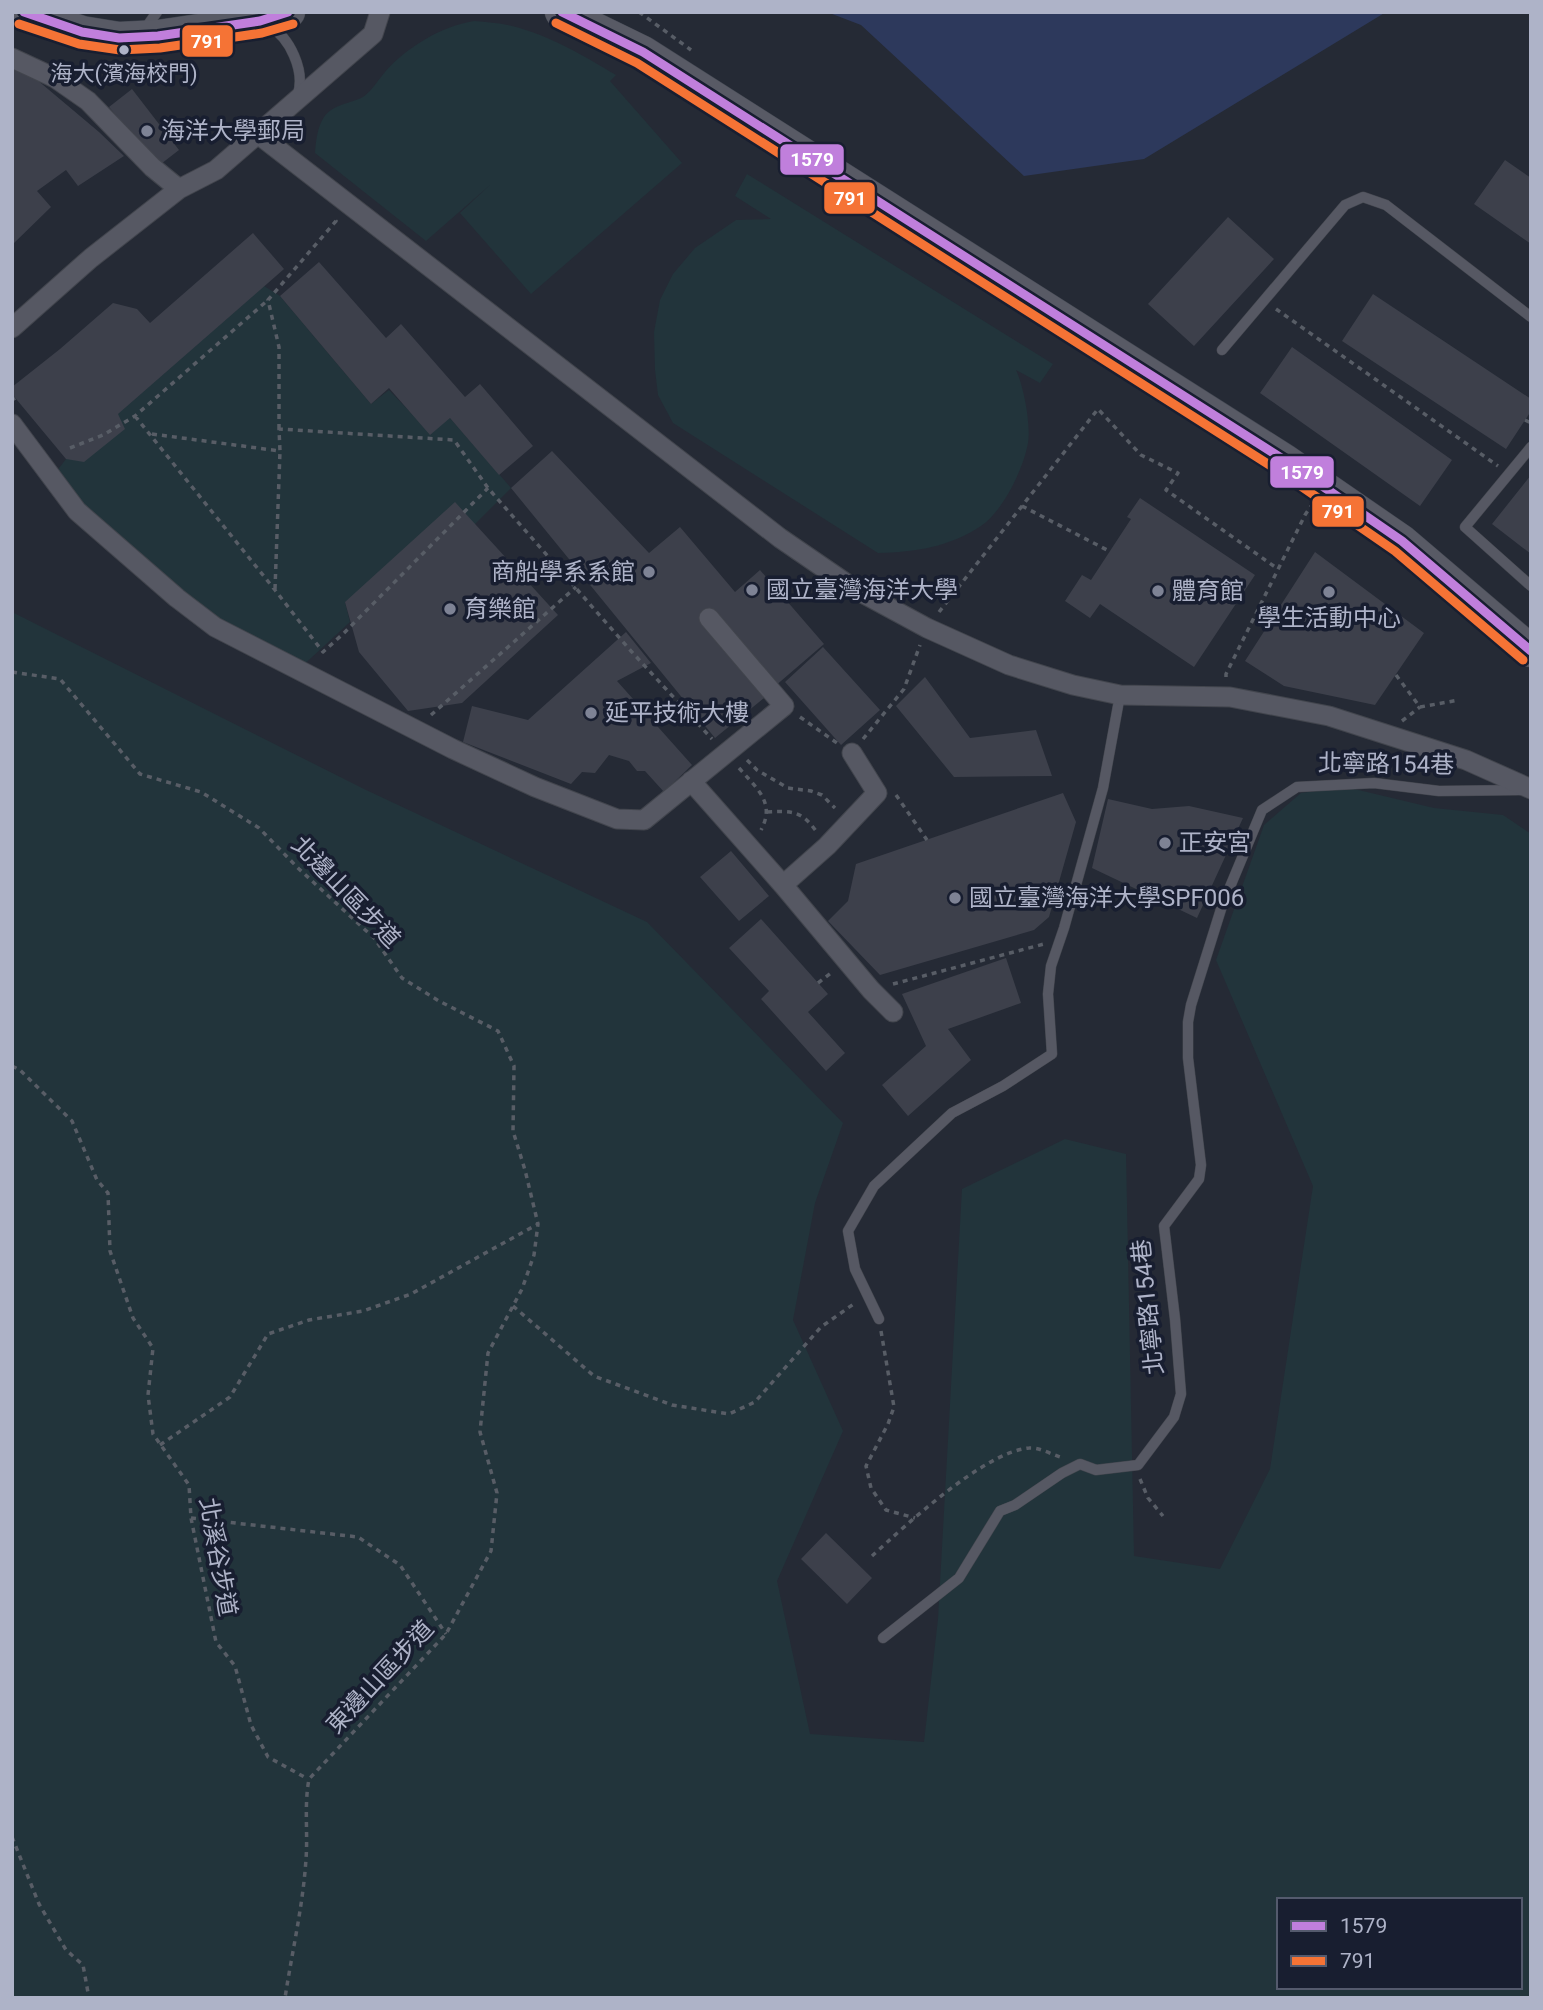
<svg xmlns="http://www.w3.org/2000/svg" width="1543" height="2010" viewBox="0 0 1543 2010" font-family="Roboto,'Noto Sans TC',sans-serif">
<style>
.green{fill:#22343b;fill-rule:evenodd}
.water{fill:#2d395c}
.building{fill:#3d404b}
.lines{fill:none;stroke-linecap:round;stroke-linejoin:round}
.lane-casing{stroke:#42454d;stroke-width:11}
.street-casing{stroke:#42454d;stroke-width:21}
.primary-casing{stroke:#424751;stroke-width:33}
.path{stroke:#585d66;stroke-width:3.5;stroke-dasharray:5 5;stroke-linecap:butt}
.lane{stroke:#565863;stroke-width:10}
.street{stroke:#565863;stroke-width:19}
.primary{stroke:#585a65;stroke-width:32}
.bus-1-casing{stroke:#181e30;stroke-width:14}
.bus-2-casing{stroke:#181e30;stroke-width:14}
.bus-1{stroke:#c07fdc;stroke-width:9}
.bus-2{stroke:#f57335;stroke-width:9}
.bus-dot{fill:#aeb3c8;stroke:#181e30;stroke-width:2.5}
.poi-dot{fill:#7e8395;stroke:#181e30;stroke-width:2.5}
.labels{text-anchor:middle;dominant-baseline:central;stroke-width:7;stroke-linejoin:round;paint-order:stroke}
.bus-label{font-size:22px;fill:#aeb3c8;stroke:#181e30}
.poi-label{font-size:24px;fill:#aeb3c8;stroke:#181e30;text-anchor:start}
.street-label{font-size:24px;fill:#aeb3c8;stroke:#181e30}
.line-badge{stroke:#181e30;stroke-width:2.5}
.badge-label{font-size:19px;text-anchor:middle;font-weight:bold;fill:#fff}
</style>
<rect width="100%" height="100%" fill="#252a35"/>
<path class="green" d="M474,21C487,22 500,23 512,26C549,35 584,56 616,75L610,81L682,163L531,294L460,213L491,184L426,241L315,153C316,141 317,128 324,117C333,104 350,104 363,97C372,91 378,80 385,72C406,48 441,26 474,21Z
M747,174L1053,364L1040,383L1016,370C1024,387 1031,425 1028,443C1023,470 1003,511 981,526C949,547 916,552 878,553L673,423L658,395L655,370L654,332L660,300L673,274L695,248L736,220L771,219L735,196Z
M264,286L280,296L371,404L389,390L430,433L450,418L511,488L475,524L345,602L350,622L298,670L209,624L53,476L66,459Z
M12,612L364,789L647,922L843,1123L815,1203L793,1320L843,1431L777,1581L810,1734L924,1742L938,1619L962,1189L1065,1139L1126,1154L1134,1556L1220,1569L1270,1469L1313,1186L1216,960L1264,825L1301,793L1346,787L1434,808L1503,815L1531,834V1998H12ZM1279,1900H1520V1987H1279Z"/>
<path class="water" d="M827,12H1386L1144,159L1024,176L861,25Z"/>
<path class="building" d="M12,69L36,79L99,132L124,156L78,186L66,170L37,191L51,207L12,245V120L14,119Z
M132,89L179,150L157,167L109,107Z
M1505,160L1531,178V244L1474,204Z
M1228,217L1274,259L1194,346L1148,304Z
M253,233L284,269L118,414L125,429L84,462L66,459L12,394V387L60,349L113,303L137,309L150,323Z
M319,262L386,338L401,324L465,397L480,384L533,446L499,475L450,418L430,435L389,388L371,404L280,296Z
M1373,294L1531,399V411L1506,449L1342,341Z
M1292,347L1452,460L1420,506L1260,393Z
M552,451L649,553L680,527L735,592L760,570L824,644L774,687L769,694L715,738L511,488Z
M1531,475V554L1492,524Z
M1140,498L1255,575L1194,667L1100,604L1090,618L1065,601L1082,575L1091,580L1131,519L1127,517Z
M455,502L558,615L462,703L408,711L359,652L345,602Z
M1315,552L1424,633L1375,705L1284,686L1245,661Z
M626,632L651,663L617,681L692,765L664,792L645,771H637L629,761L609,755L595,773L582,772L571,784L463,742L472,706L528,720Z
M823,647L880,710L841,745L785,682Z
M925,677L970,738L1036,730L1052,776L954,777L896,706Z
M1063,793L1076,822L1049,917L1034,930L880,975L828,921L848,901L856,864Z
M1108,799L1152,809L1189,806L1243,818L1197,918L1092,868Z
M731,851L769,896L739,921L700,877Z
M761,919L828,994L808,1012L845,1053L826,1071L761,999L769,991L729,948Z
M1006,958L1021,1003L948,1029L971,1060L908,1116L882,1085L926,1046L902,994Z
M826,1533L872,1578L847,1604L801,1559Z"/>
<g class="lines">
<g class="lane-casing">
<path id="lane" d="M269,26C290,37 305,71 298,94
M145,29L157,12
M1222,350L1345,205L1363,197L1386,205L1531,317
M1531,447L1465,527L1531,586
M879,1319L855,1269L848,1231L874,1186L952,1113L1003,1086L1052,1054L1048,994L1051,966L1064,928L1103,788L1120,695
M883,1638L959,1578L1000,1511L1015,1505L1062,1473L1080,1464L1096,1470L1138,1465L1174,1417L1181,1394L1175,1319L1164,1226L1199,1179L1201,1165L1188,1058V1022L1191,1005L1222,906L1262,810L1297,787L1374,783L1439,791L1523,790"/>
</g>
<g class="street-casing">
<path id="street" d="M12,58L55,78L88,101L152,167L179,189L91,258L12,328
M258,134L780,538L853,588L927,628L1009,665L1073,685L1120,695L1230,697L1329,716L1466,760L1531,789
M179,189L216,170L373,34L380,12
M12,424L77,511L177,598L215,627L453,749L535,787L617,819L644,820L784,706L709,618
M691,781L783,885L871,990L893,1012
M783,885L827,846L877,793L852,753"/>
</g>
<g class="primary-casing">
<path id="primary" d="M23,12L82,32L119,38L158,36L260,21L289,12
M561,12L643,52L1286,461L1402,541L1531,651"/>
</g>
<path class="path" d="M639,12L691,50
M1276,309L1498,466
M12,400L15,398
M135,416L275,590L323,652L344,633L488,488
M1525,420L1531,423
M279,429V347L268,300L336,221L335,220
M152,434L280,451L279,429L454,440L488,488L631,651L712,739
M70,448L103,435L135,416L268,300
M1022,506L1109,551
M275,589L280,451
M939,612L1098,409L1141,455L1178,473L1166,490L1278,569
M12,672L60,679L140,774L201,792L259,828L299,869L374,938L402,978L439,1001L498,1031L514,1066L513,1131L525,1170L538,1224L534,1255L522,1289L488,1353L480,1432L497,1493L491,1551L446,1634L309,1779C304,1805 308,1833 306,1859C303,1906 292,1952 285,1998
M1396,675L1420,707L1459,700
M1226,677V674L1305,515L1311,506
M431,715L576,587
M800,717L837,743
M1402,721L1420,707
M863,739L904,689L920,645
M747,760L757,770L788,788L811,791L822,795L835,808
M739,768C756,788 776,802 761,830
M896,795L927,840
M767,812C791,811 801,810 816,831
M818,983L831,973
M893,984L1044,944
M12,1066L20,1070L72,1121L97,1180L108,1193L110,1251L133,1318L153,1348L148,1395L153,1434L189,1485L191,1518L216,1642L235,1666L251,1725L268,1757L308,1779
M513,1306L594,1376L672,1405L729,1414L755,1402L821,1327L855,1303
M881,1331L894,1407L888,1424L866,1466L871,1488L886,1510L915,1518
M160,1445L230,1397L268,1334L309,1320L363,1311L411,1294L538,1224
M1140,1479L1148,1498L1163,1516
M191,1518L358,1537L400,1565L446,1634
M872,1556C906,1525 984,1452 1029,1448C1038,1447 1051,1454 1060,1457
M12,1837L39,1904L66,1950L83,1965L89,1998"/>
<use href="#lane" class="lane"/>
<use href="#street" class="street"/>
<use href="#primary" class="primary"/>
<g class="bus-1-casing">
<path id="bus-1" d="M24,12L82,32L119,38L158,36L260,21L288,12
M562,12L643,52L1286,461L1402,541L1531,651"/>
</g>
<g class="bus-2-casing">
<path id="bus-2" d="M556,23L637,63L1279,471L1395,551L1523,660
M19,24L79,44L120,50L160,48L262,33L293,24"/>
</g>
<use href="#bus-1" class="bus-1"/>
<use href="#bus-2" class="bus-2"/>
</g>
<circle class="bus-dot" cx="124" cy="50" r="6"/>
<g class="poi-dot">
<circle cx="147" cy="131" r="7"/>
<circle cx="649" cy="572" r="7"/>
<circle cx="752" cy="590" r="7"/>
<circle cx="1158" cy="591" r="7"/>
<circle cx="1329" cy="592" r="7"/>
<circle cx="450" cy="609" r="7"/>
<circle cx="591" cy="713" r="7"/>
<circle cx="1165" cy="843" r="7"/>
<circle cx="955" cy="898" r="7"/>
</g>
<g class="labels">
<g class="bus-label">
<text x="124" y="73">海大(濱海校門)</text>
</g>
<g class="poi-label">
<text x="161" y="131">海洋大學郵局</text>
<text x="635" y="572" text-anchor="end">商船學系系館</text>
<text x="766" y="590">國立臺灣海洋大學</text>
<text x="1172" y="591">體育館</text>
<text x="464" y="609">育樂館</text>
<text x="1329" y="618" text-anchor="middle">學生活動中心</text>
<text x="605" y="713">延平技術大樓</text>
<text x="1179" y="843">正安宮</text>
<text x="969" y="898">國立臺灣海洋大學SPF006</text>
</g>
<g class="street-label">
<text transform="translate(1386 764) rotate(1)">北寧路154巷</text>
<text transform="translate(346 892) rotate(46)">北邊山區步道</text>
<text transform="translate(1148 1307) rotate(-96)">北寧路154巷</text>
<text transform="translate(218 1557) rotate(80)">北溪谷步道</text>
<text transform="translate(380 1677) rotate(-47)">東邊山區步道</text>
</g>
</g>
<g class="line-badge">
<rect x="181" y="24" width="53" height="34" rx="7" fill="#f57335"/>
<rect x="779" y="143" width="66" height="33" rx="7" fill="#c07fdc"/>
<rect x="823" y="181" width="53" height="34" rx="7" fill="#f57335"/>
<rect x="1269" y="455" width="66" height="34" rx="7" fill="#c07fdc"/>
<rect x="1311" y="495" width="54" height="33" rx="7" fill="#f57335"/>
</g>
<g class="badge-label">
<text x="207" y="48">791</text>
<text x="812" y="166">1579</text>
<text x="850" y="205">791</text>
<text x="1302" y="479">1579</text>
<text x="1338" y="518">791</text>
</g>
<rect width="1543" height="2010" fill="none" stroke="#aeb3c8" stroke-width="28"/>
<rect x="1277" y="1898" width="245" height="91" fill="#181e30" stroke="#545a6d" stroke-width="2"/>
<rect x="1291" y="1921" width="35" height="10" fill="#c07fdc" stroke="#545a6d" stroke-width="2"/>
<text x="1340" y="1933" font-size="21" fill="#aeb3c8">1579</text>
<rect x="1291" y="1956" width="35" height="10" fill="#f57335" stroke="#545a6d" stroke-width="2"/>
<text x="1340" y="1968" font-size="21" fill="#aeb3c8">791</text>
</svg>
